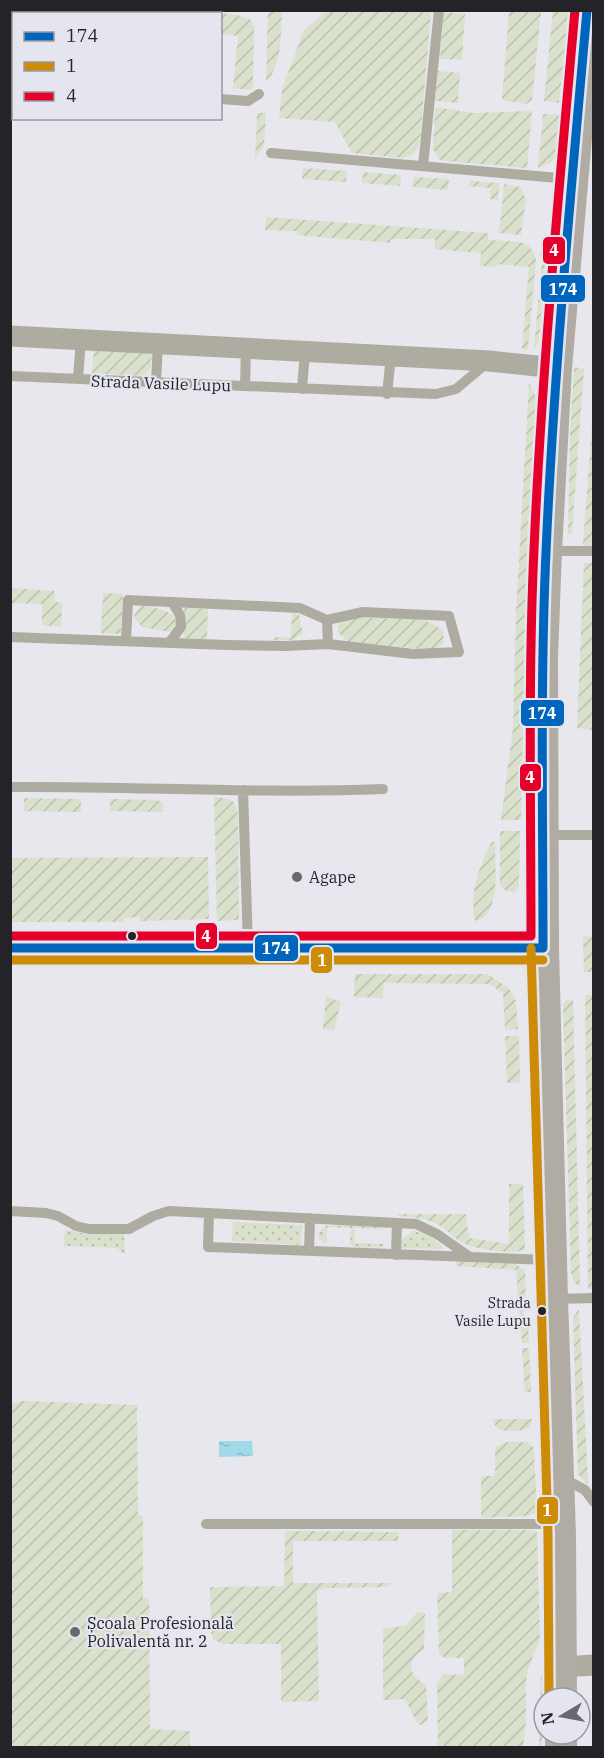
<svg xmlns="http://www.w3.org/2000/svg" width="604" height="1758" viewBox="0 0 604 1758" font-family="'IBM Plex Serif',serif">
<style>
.grass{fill:url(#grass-dots)}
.garden{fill:url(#garden-furrows)}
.water{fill:url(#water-ripples)}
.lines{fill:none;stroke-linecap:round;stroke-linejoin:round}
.service{stroke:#aeaba0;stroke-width:10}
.minor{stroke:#aeaba0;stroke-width:21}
.primary{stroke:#b0aca4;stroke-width:32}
.bus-1-casing{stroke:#e5e5ef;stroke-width:14}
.bus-2-casing{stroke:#e5e5ef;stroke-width:14}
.bus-3-casing{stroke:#e5e5ef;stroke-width:14}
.bus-1{stroke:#0065bd;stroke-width:9}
.bus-2{stroke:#cd8c08;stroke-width:9}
.bus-3{stroke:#e4002b;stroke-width:9}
.poi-dot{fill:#68686d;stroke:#e5e5ef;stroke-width:2}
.bus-dot{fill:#242428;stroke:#e5e5ef;stroke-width:2}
.labels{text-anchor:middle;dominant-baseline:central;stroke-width:4.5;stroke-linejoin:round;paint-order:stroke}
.bus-label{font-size:14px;fill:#242428;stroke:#e5e5ef;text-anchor:end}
.street-label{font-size:16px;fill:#242428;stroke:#e5e5ef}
.poi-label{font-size:16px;fill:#242428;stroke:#e5e5ef;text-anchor:start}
.line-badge{stroke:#e5e5ef;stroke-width:2}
.badge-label{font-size:16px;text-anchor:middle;font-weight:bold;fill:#fff}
</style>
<defs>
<pattern id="grass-dots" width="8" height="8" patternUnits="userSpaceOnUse" patternTransform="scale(1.5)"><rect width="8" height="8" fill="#d9e0cc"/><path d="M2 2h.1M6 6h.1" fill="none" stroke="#bac0af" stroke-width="1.8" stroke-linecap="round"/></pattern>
<pattern id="garden-furrows" width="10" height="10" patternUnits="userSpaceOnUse" patternTransform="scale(1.5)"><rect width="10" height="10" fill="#d9e0cc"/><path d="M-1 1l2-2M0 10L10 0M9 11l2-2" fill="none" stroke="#bac0af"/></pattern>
<pattern id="water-ripples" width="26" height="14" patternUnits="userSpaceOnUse" patternTransform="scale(1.5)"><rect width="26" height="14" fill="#a0d9e7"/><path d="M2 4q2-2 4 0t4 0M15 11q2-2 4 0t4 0" fill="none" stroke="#8abac6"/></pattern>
</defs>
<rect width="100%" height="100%" fill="#e7e7ed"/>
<path class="grass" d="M233,1222L302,1225L301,1245L232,1241Z
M350,1225L387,1227L386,1229L355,1228L354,1243L385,1244L382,1247L361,1248L350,1245L351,1228L327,1227L326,1244L319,1239V1232L326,1226Z
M65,1230L82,1233L124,1234L125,1255L117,1248L64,1246Z
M414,1231C427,1234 436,1239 444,1249L400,1248L402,1239Z"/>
<path class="garden" d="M204,11L237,15L250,19L254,26L253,86L251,90L233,88L238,36L221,34L220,14H14L13,19H10L11,10Z
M268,11H282C280,34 283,64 266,82Z
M327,11H431L420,141C417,151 414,155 403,158L352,153L335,122L279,118L282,89L304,30Z
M509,11H541L532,100L526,104L502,100Z
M553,11H569L559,103L544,101Z
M444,12L465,14L462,60L440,59Z
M438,71L460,73L458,103L435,101Z
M435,107L473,113L532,111L527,168L445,161L439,159L433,149Z
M257,113H266L264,145L255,159Z
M543,114L560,115L556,157L550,163L538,168Z
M303,168L347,171L346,182L302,179Z
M363,172L401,175L400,186L362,183Z
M414,177L449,179L448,190L413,187Z
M470,181L499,183L498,200L490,199L491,188L469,186Z
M504,184L520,187L526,199L521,235L499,233Z
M266,217L488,233V240L521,242L529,246L535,255L536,261L528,349H522L529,267L497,264L495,267L480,266L481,253L435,249V239H391L390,243L297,235V231L265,230Z
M540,253H546L539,341L534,348L542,261Z
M94,346L152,350L151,367L144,376L92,373Z
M574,367L584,369L572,533L568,534L570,435Z
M529,383L536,397L527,546L521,820H501L513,728L516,613Z
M593,412V547L583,545Z
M584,563H593V730L577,728Z
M10,588L55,591V602L62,603L61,627L42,625V604L11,603Z
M103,593L123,594L121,634L101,633Z
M142,605L160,609L174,615L176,627L171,632L142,627L134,617L136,612Z
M184,608L208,609L207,639L183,638L185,628Z
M292,612L299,614L303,634L292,640H274V637L291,638Z
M361,617L425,620L443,630L444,643L434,650L348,642L338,632V625L343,621Z
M214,797C231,799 235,798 238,816L239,920L217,921Z
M24,798L77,799L81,801V812L24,811Z
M110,799L157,800L163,803V812L110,811Z
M500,831H520L519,886L515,892L504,890L500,884Z
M495,841C494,863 503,915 475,921C469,893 479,867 491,843Z
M208,857L209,919L140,921L139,917L124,918L123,922H11V858Z
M583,936L593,937V972H584Z
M355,974H487L509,988L516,1001L518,1029L505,1030L503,993L489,984L384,983L382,998L354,997Z
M585,995H594L593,1289H588Z
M326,996L341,1002L334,1030L323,1029Z
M567,1000H573L580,1287L574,1282L571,1272L563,1005Z
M505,1036H519L520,1082L507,1083Z
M509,1184H523L525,1249C514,1256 473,1249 461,1242C454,1238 447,1230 439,1225C426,1218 412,1217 398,1216V1214H466L469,1238L509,1244Z
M456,1258L516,1264L525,1271L526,1303L523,1304L524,1320H528L529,1343H522L516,1270L456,1266Z
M579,1309L588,1481L587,1484L578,1474L573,1318Z
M522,1348H529L531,1392H525Z
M23,1401L137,1405L138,1515L143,1516V1598H149L150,1729L190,1731V1747H11L10,1404Z
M492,1419H533C531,1422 531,1425 528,1428C522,1432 502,1432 497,1428C495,1426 493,1421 492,1419Z
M507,1442H528L534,1448L537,1511L529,1516L481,1518V1476H495V1447Z
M452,1530H530L537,1532L540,1638L528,1669L526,1681V1721L523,1747H438L437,1685L443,1674L464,1675V1658H444L439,1653L437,1593L452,1592Z
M285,1531L399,1532L398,1541H293V1583H392L387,1587L324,1588L317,1591L319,1701L281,1702V1644H223L213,1639L211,1632L210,1587L284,1586Z
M417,1612L425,1613L424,1650C414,1654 407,1665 414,1675C417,1680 423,1682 426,1686L428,1720L421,1725L417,1723L405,1699L383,1700V1628L406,1626Z
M541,1675H543L542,1748L539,1747Z"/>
<path class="water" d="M219,1441H252L253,1456L219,1457Z"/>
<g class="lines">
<path class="service" d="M10,83H14
M220,99L248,101L259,94
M271,153L570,179
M423,166L439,10
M10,376L436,394L456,389L488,362
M78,379L81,339
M156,382L158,343
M245,386L246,348
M302,389L305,351
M387,394L391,356
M549,551H594
M327,620L328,644
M10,637L227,645L285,646L328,644L413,654L459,652L449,616L363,612L327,620L300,608L128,600L126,641
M169,643L181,627L180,615L172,602
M10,787C135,786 259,794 383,789
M243,790L248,946
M546,835H594
M10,1211L46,1213L58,1216L76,1226L89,1229H129L153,1216L169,1211L416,1224L437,1234L470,1257
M209,1213L208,1247L548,1260
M309,1251L310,1218
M396,1255L397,1223
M555,1299L594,1298
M561,1477L585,1490L594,1502
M206,1524H557"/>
<path class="minor" d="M10,336L489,361L556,368
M561,1667L594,1665"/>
<path class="primary" d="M10,948H543
M561,1698L560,1535L552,1299L543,948L542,657L546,551L556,368L587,10
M561,1734V1748"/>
<g class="bus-1-casing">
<path id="bus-1" d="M10,948H543
M543,948C543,816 540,684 546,552C554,371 571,191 587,10"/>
</g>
<g class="bus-2-casing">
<path id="bus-2" d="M531,948L548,1535L549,1698
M10,960H543"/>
</g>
<g class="bus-3-casing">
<path id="bus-3" d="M10,936H531C531,807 528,678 534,549C542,369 559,190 575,10"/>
</g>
<use href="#bus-1" class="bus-1"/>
<use href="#bus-2" class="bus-2"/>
<use href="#bus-3" class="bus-3"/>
</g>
<g class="poi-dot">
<circle cx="297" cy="877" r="6"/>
<circle cx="75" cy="1632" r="6"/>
</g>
<g class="bus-dot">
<circle cx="132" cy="936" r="5"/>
<circle cx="542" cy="1311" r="5"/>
</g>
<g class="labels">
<g class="bus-label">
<text x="531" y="1303">Strada<tspan x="531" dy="18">Vasile Lupu</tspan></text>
</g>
<g class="street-label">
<text transform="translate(161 383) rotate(2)">Strada Vasile Lupu</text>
</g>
<g class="poi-label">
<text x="309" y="877">Agape</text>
<text x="87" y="1623">Școala Profesională<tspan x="87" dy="18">Polivalentă nr. 2</tspan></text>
</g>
</g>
<g class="line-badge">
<rect x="542" y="236" width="24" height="29" rx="6" fill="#e4002b"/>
<rect x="540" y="274" width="46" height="29" rx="6" fill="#0065bd"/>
<rect x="520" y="699" width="45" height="28" rx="6" fill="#0065bd"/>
<rect x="519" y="763" width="23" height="29" rx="6" fill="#e4002b"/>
<rect x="195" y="922" width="23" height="28" rx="6" fill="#e4002b"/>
<rect x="254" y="934" width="45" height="28" rx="6" fill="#0065bd"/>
<rect x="310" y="946" width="23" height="28" rx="6" fill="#cd8c08"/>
<rect x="536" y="1496" width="23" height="29" rx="6" fill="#cd8c08"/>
</g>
<g class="badge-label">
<text x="554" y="256">4</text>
<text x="563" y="295">174</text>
<text x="542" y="719">174</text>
<text x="530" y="783">4</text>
<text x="206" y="942">4</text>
<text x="276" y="954">174</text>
<text x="322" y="966">1</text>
<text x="547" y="1516">1</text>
</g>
<rect width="604" height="1758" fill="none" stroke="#242428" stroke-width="24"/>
<rect x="12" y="12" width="210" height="108" fill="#e5e5ef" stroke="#98989f" stroke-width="1.5"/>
<rect x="24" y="32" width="30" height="9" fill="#0065bd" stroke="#98989f" stroke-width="1.5"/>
<text x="66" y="42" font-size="18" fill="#242428">174</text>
<rect x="24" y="62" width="30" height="9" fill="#cd8c08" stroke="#98989f" stroke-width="1.5"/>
<text x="66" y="72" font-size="18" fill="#242428">1</text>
<rect x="24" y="92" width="30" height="9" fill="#e4002b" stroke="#98989f" stroke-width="1.5"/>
<text x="66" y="102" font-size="18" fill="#242428">4</text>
<g transform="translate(562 1716) rotate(260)"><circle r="28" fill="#e5e5ef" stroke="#98989f" stroke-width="1.5"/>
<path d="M0-4.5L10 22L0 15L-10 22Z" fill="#68686d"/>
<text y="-9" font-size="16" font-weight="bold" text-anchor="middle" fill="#242428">N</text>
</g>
</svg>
